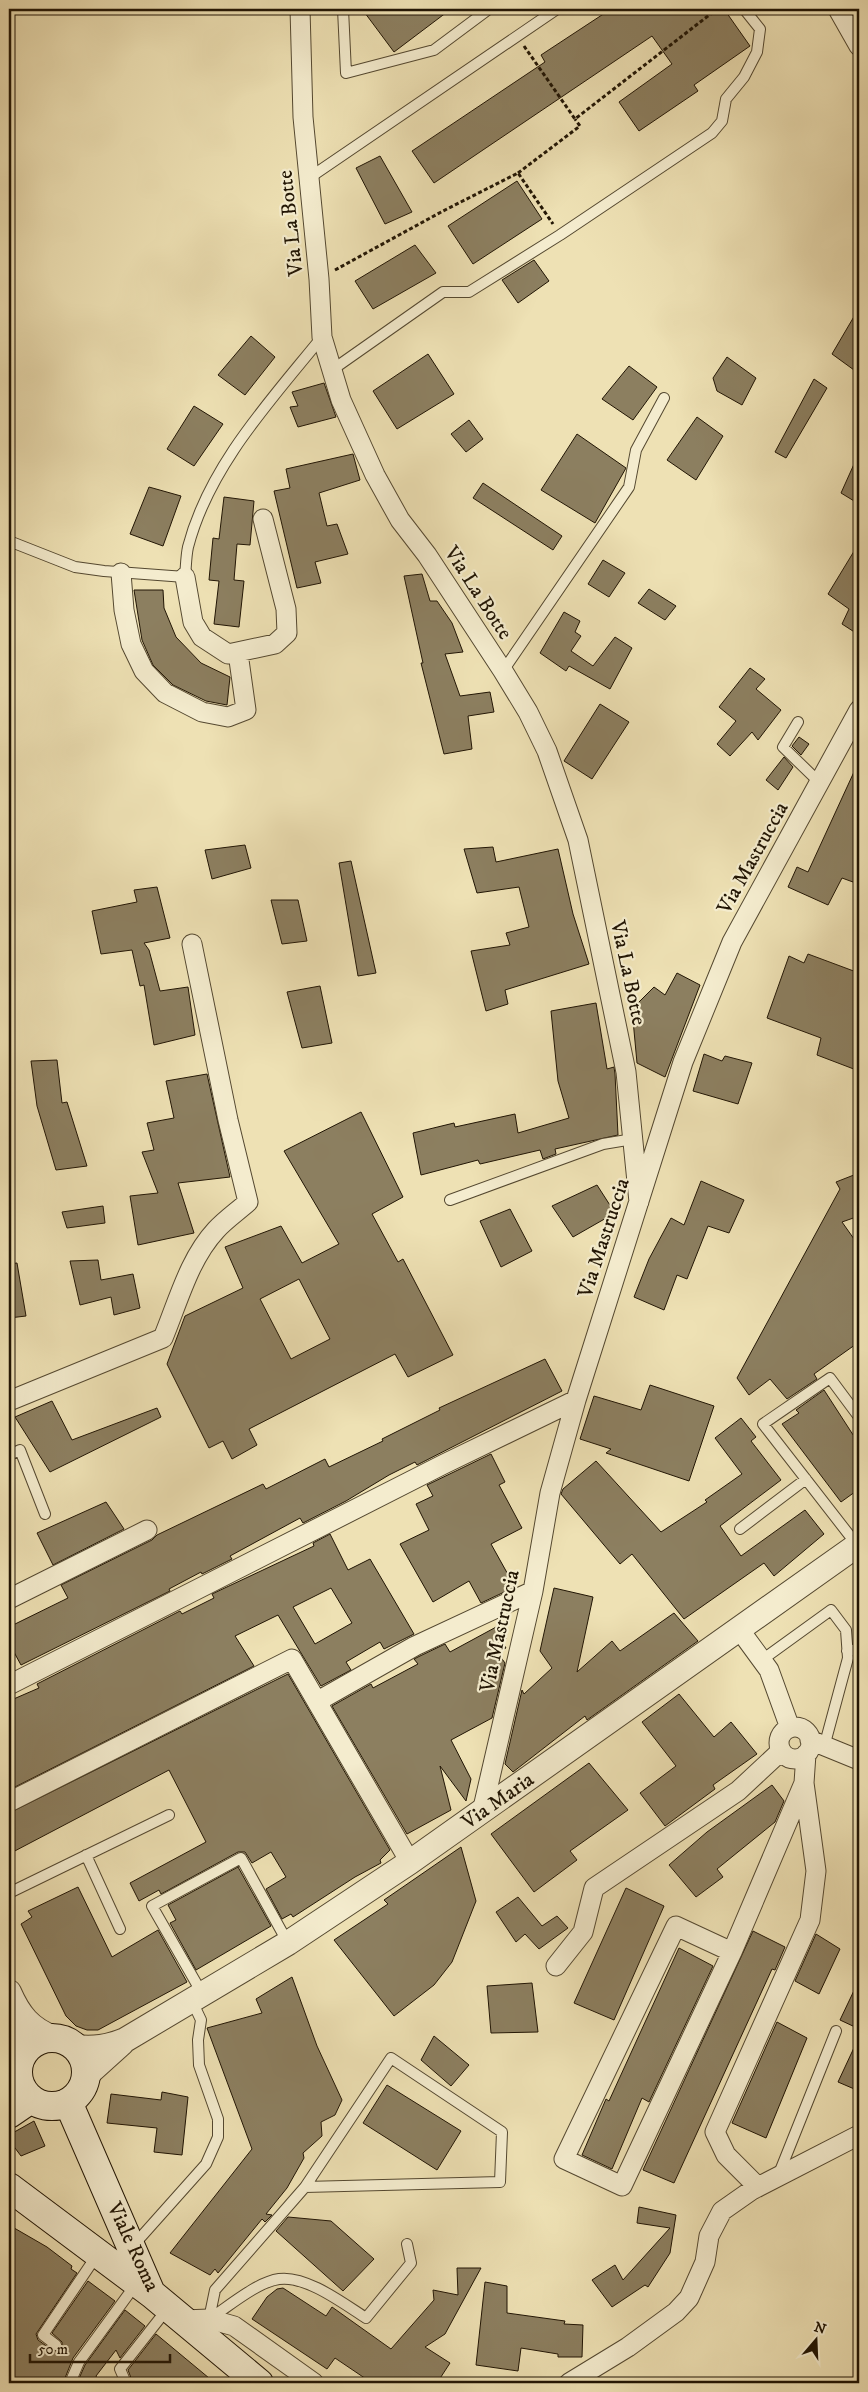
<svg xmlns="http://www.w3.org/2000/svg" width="868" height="2392" viewBox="0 0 868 2392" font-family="'IM FELL DW Pica',serif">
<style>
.building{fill:#8c7f60;stroke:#211504;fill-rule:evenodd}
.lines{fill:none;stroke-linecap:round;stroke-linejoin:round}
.service-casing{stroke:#544830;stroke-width:12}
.minor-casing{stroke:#544830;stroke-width:21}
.tertiary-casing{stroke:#544830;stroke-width:26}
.secondary-casing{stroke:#211504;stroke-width:30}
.path{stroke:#211504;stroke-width:3;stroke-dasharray:4 2.5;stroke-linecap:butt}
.service{stroke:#f4ecce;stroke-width:10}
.minor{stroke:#f4ecce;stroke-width:19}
.tertiary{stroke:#f4ecce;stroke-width:24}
.secondary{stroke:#f4ecce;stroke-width:28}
.labels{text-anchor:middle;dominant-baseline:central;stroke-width:4.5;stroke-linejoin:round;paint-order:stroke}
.street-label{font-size:21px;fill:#211504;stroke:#f4ecce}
</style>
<rect width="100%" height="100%" fill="#eee1b4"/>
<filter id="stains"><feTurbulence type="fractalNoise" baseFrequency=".004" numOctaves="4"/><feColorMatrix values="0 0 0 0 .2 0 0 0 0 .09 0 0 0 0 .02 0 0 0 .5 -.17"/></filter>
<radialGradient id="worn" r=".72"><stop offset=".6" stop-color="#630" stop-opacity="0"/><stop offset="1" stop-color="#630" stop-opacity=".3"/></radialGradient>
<path class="building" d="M362,9H451L394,52Z
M611,9H724L750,46L694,85L698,91L639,131L619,102L672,64L652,36L434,183L412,151L545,62L541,55Z
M380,156L412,212L385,224L356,168Z
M517,181L542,219L473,264L448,226Z
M415,245L436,273L373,309L355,281Z
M534,260L549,281L518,303L502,280Z
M859,308V360L854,370L832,354Z
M251,336L275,357L245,395L218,375Z
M428,354L454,394L397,429L373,391Z
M727,357L756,378L742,405L717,391L713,378Z
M629,366L657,387L633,420L602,399Z
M814,379L827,388L786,458L775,452Z
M324,383L336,417L298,427L290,407L298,406L292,392Z
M194,406L223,424L194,466L167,449Z
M697,417L723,436L696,480L667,460Z
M469,420L483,439L466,452L451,434Z
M577,434L626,468L595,523L541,490Z
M859,453V504L841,493Z
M353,454L360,480L319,493L327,526L337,524L348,554L315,562L321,583L297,588L274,491L290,488L286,469Z
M483,483L562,536L553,550L473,498Z
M149,487L181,496L163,546L130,534Z
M224,497L254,501L250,545L237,544L234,580L244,581L239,627L214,624L219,581L209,580L213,538L219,539Z
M859,543V635L842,624L849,609L828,594Z
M603,560L625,573L609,597L588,584Z
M422,574L430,601H437L452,623L463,652L445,654L460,696L490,692L494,712L468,716L472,749L444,754L421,663H423L404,576Z
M649,589L676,606L665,620L638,603Z
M134,590H163L164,608L176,637L201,663L230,677L227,705L206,701L173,685L153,665L142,640Z
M564,612L580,621L575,632L581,636L571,651L593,666L615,637L632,648L610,689L569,666L566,671L540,653Z
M750,668L765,679L756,689L781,710L758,740L752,732L730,756L717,744L736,721L719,707Z
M600,704L629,722L592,779L564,761Z
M799,737L809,744L801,755L792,746Z
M784,757L793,767L778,790L766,780Z
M859,761V868L853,882L842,878L828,905L788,887L797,867L808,872Z
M245,845L251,868L212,879L205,850Z
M493,847L496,862L558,849L573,914L589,964L505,990L508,1004L486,1011L471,951L510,945L506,933L529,927L519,887L477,893L464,849Z
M351,861L376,973L358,976L339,863Z
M157,887L170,938L144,943L149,950L160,991L188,987L195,1035L154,1045L144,985L140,986L132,950L101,954L92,911L137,902L134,890Z
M271,900H298L307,941L282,944Z
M808,954L859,973V1071L817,1055L821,1038L767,1018L789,956L804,963Z
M677,973L700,985L665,1077L637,1063L632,1009L654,987L665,995Z
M320,986L332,1043L302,1048L287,992Z
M596,1003L607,1069L614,1067L615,1074L618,1135L555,1149L556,1154L543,1159L540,1150L480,1164L478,1160L421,1175L413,1133L454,1123L455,1127L515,1114L518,1133L569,1118L558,1081L551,1011Z
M704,1054L722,1061L725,1056L752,1063L738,1104L693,1091Z
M57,1060L62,1103L67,1102L87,1166L56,1170L37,1106L31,1061Z
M207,1074L230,1177L178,1183L194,1233L138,1245L130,1196L158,1193L142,1152L154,1150L147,1123L174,1118L166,1081Z
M361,1112L403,1197L372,1214L398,1262L403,1259L453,1355L408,1377L395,1354L249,1429L257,1445L232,1459L223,1441L209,1448L167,1364L185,1316L243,1288L225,1247L281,1226L302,1263L339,1244L284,1151ZM299,1279L330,1339L291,1359L260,1299Z
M859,1173V1216L842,1222L859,1246V1342L814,1374L817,1379L787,1399L770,1379L749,1395L737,1378L840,1189L836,1182Z
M701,1181L744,1200L729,1233L708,1226L687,1279L677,1275L664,1310L634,1297L649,1259L671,1218L684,1225Z
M597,1185L615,1213L573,1237L552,1206Z
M103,1206L105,1223L67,1228L62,1212Z
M510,1209L532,1251L501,1267L480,1221Z
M98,1260L101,1280L133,1274L140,1308L114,1315L111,1297L80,1305L70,1261Z
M17,1263L26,1316L9,1318V1264Z
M545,1359L562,1391L417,1465L415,1462L389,1475L346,1501L303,1523L300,1518L230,1556L232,1559L202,1574L201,1572L169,1589L170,1591L21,1665L9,1643V1627L68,1598L61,1585L152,1540L157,1535L263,1484L266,1489L325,1459L329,1467L383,1441L382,1439L440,1410L439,1408Z
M650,1385L714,1406L689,1481L606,1453L611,1449L580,1439L594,1396L641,1410Z
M824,1390L859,1444V1489L841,1502L782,1424L799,1413L796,1410Z
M52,1401L72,1440L157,1408L161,1417L50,1472L15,1417Z
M741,1418L756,1437L751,1441L781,1480L720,1526L741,1556L805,1510L824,1534L774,1576L764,1563L684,1619L632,1554L620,1564L561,1494L563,1489L596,1461L661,1532L707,1502L705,1500L742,1474L715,1438Z
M491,1454L505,1482L499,1485L522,1528L491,1544L515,1587L481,1603L469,1581L433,1602L400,1544L429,1530L416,1504L433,1496L427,1485Z
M106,1502L124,1529L53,1565L37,1533Z
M330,1534L348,1570L370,1559L414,1634L384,1649L380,1642L346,1662L351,1670L321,1686L278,1615L235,1636L254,1666L9,1790V1701L39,1688L37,1684L180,1611L182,1614L214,1598L212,1594L314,1546L313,1543ZM331,1588L352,1623L315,1644L293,1607Z
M554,1588L593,1597L577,1672L612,1641L620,1651L674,1613L698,1641L587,1720L585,1716L513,1772L505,1764L522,1690L524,1694L552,1668L540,1651Z
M498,1626L506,1639L502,1642L506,1648L497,1652L505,1663L492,1718L451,1740L471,1779L466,1801L440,1766L451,1810L407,1834L332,1706L371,1684L373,1688L418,1664L414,1659L420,1656L445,1644L450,1652Z
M288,1674L390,1850L380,1860L381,1863L355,1877L293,1917L291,1914L282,1919L266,1889L286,1877L271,1852L252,1863L245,1852H238L161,1894L159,1890L139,1901L130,1883L206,1842L169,1770L9,1854V1813Z
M679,1694L714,1737L731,1722L757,1754L713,1785L715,1789L665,1826L640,1793L676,1766L642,1722Z
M589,1763L628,1810L570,1851L577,1860L534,1892L491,1834Z
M772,1785L784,1801L775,1822L717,1869L723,1877L696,1897L669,1865L707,1832Z
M461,1847L476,1901L452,1962L434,1985L394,2016L334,1940L388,1904L384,1900Z
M238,1867L271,1926L196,1970L170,1923L176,1920L168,1905Z
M78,1887L112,1957L158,1930L187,1982L98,2030H87L76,2026L66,2016L21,1924L32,1917L28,1911Z
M626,1888L664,1906L614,2020L574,2003Z
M518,1897L542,1926L557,1916L568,1928L539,1949L525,1934L516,1942L496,1912Z
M753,1931L785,1947L775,1970L772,1969L674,2183L643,2170Z
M816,1934L840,1949L819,1994L795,1981Z
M679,1948L713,1966L649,2102L642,2098L612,2169L582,2155L606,2099L609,2101Z
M292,1977L317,2046L342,2100L335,2115L321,2122L322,2136L303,2153L304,2158L287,2188L266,2214L272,2215L265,2222L262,2219L218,2273L215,2269L210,2275L170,2253L252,2149L207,2028L262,2013L256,1999Z
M859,1980V2018L855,2027L840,2020Z
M532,1983L538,2032L491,2033L487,1986Z
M777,2022L807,2038L766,2138L732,2123Z
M434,2036L469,2065L451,2086L421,2060Z
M859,2037V2091L838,2082Z
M387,2085L461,2131L437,2170L363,2123Z
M162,2092L188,2097L182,2155L154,2152L157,2128L107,2123L111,2094L161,2100Z
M34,2121L45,2146L21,2156L9,2140V2135Z
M639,2207L676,2215L670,2253L648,2287L645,2285L612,2307L592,2280L615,2265L623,2280L670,2228L637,2223Z
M288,2217L331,2221L374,2259L343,2291L276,2231Z
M9,2225L47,2247L72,2266L71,2269L77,2273L36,2334L38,2340L52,2350L58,2351L62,2349V2342L52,2333L88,2281L115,2301L73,2358L63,2383H9Z
M457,2268H481L445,2334L425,2347L450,2363L437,2383H372L335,2358L327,2369L252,2319L267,2297L277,2289L283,2288L326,2316L332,2307L391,2349L434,2300L433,2290L458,2295Z
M485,2282L507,2286V2313L565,2321L564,2324L583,2325L582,2357H558V2354L521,2348L518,2371L476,2365Z
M125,2310L145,2326L120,2358L116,2350L96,2376L99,2383H77L85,2365Z
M156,2334L215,2383H133L128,2370Z"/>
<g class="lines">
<g class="service-casing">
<path id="service" d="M343,9L346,73L434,50L489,9
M309,178L557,9
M332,370L443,292H469L560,235L712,133L722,121L726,99L744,77L757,52L760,29L744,9
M9,541L75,567L104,571L185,577C186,567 186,556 188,547C209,466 271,400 322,337
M503,671L629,487L636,450L664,398
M798,722L783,747L820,783
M450,1200L603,1144L633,1139
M9,1455L20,1450L45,1514
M740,1529L806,1479
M857,1545L763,1424L830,1378L859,1417
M847,1651L859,1649
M762,1660L831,1610L846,1630L848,1658L824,1747
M86,1855L120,1929
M9,1893L169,1815
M203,1995L152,1906L241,1858L288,1943
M778,2176L836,2031
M132,2247L206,2164L218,2137V2119L199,2065L198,2040L201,2020L192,2001
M209,2319L215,2290L305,2187L500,2182L502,2132L391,2058L305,2187
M209,2319C228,2307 257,2282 279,2279C306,2275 344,2304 366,2318L411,2263L407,2244
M56,2345L43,2335L97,2255
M70,2383L79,2362L136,2284
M126,2383L120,2369L168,2308"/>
</g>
<g class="minor-casing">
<path id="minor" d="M300,9L303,117L319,279L322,337L341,400L375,475L400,520L427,555L503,671L528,712L547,751L578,840L626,1072L639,1202
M838,9L859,46
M121,573L124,610L131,644L144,671L165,693L202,712L228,717L246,710L238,653
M185,577L193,622L202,637L228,654L275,644L287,633L286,609L263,519
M9,1401L163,1338C178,1302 189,1259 216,1230C225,1220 238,1211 248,1202L228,1120L192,944
M9,1599L147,1530
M739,1629L769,1670L790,1728
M9,1685L444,1464L576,1400
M318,1701L415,1646L533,1591
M779 1743a16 16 0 1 1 32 0a16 16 0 1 1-32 0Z
M810,1740L859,1760
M9,1802L292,1659L410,1862
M482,1812L533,1591L550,1493L576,1400L683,1062L732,942L859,710
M732,1952L676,1926L564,2159L622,2186L732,1952L804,1783
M556,1966L583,1932L594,1888L738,1791L781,1751
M758,2187L726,2155L715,2132L810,1920L816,1871L804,1783L806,1754
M184,2320L209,2319L234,2326L314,2383
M569,2383L628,2347L676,2312L689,2298L705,2262L709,2236L722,2211L752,2190L859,2135"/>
</g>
<g class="tertiary-casing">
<path id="tertiary" d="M9,1992C19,2015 30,2029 54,2038
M18,2011L22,2043L20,2060
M75,2047C94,2049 108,2047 125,2040L288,1943L410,1862L859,1544
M85,2080L91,2071L122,2043"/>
</g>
<g class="secondary-casing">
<path id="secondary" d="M18 2072a34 34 0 1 1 68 0a34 34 0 1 1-68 0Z
M68,2102L151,2293
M9,2114L31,2099
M9,2187L152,2294L259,2383"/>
</g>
<path class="path" d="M524,46L575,119L717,9
M518,173L580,126L575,119
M335,270L443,211L518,173L553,224"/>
<use href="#service" class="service"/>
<use href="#minor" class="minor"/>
<use href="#tertiary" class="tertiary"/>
<use href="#secondary" class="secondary"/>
</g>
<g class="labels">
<g class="street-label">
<text transform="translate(291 223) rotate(-96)">Via La Botte</text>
<text transform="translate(478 593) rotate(57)">Via La Botte</text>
<text transform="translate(753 858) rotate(-61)">Via Mastruccia</text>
<text transform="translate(628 973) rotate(78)">Via La Botte</text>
<text transform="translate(604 1238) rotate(-72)">Via Mastruccia</text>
<text transform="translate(500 1631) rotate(-78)">Via Mastruccia</text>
<text transform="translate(498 1801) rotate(-35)">Via Maria</text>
<text transform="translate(133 2247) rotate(65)">Viale Roma</text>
</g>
</g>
<rect width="868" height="2392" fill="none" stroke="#eee1b4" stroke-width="30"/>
<rect x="10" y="10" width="848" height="2372" fill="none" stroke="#211504" stroke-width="2.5"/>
<rect x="15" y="15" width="838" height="2362" fill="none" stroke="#211504"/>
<g transform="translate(816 2340) rotate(19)" stroke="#f4ecce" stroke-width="4" paint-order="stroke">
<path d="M0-4L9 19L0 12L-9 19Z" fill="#211504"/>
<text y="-8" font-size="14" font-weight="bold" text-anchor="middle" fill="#211504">N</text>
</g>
<path d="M30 2354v8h140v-8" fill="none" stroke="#211504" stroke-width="2.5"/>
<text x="38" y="2354" font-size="15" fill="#211504" stroke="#f4ecce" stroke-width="4" paint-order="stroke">50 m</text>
<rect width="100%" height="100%" filter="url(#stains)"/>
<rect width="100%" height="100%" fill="url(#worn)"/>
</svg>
